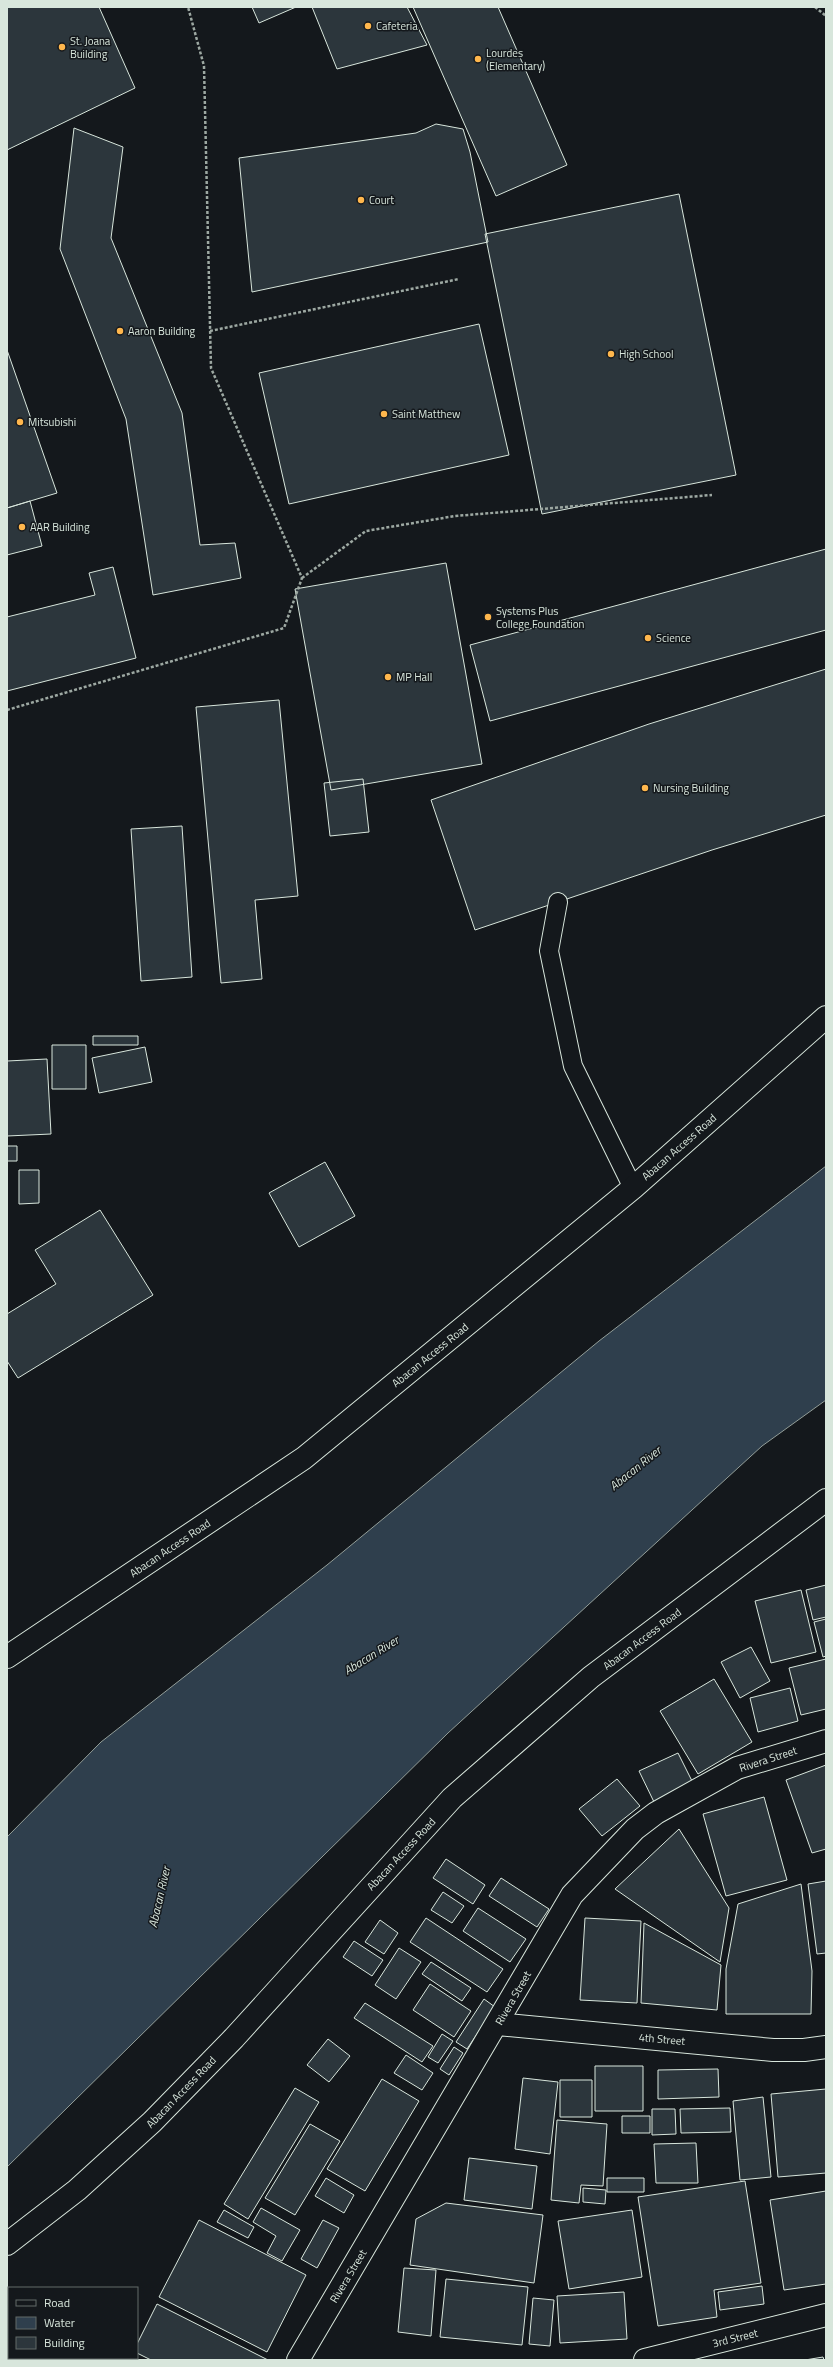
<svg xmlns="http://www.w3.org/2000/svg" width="833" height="2367" viewBox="0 0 833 2367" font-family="'Titillium Web',sans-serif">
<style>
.water{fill:#2f3f4d;stroke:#939e99}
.building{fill:#2c363c;stroke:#d8e6dc}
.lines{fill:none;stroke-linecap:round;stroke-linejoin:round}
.service-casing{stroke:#d8e6dc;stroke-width:20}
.minor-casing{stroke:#d8e6dc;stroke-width:24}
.tertiary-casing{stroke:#d8e6dc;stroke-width:24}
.path{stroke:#9da8a2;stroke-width:2.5;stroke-dasharray:3 2;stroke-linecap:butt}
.service{stroke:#14181c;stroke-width:18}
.minor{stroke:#14181c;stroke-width:22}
.tertiary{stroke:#14181c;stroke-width:22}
.poi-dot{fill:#ffb74d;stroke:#14181c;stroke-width:1.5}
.labels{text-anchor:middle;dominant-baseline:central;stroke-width:3;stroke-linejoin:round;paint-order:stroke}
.poi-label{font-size:11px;fill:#d8e6dc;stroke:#14181c;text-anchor:start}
.street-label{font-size:11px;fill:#d8e6dc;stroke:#14181c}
.water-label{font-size:12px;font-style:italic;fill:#d8e6dc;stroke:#14181c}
</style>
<rect width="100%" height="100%" fill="#14181c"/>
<path class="water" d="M826,1166V1400L762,1446L448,1733L7,2167V1837L101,1742L327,1565L599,1341Z"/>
<path class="building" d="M7,7H99L135,88L7,150Z
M252,7H296L259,23Z
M312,7H407L427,45L337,69Z
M413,7H498L567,165L496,196Z
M436,124L463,129L470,152L488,242L252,292L239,158L416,133Z
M74,128L123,147L111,238L182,413L200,545L235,543L241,578L153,595L126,419L60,249Z
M679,194L736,475L542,514L485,234Z
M479,324L509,455L289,504L259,373Z
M7,350L57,493L7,508Z
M30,501L42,546L7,555V508Z
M826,549V630L490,721L470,645Z
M446,563L482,764L331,790L295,589Z
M113,567L136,658L7,691V617L95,595L89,573Z
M826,669V815L712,850L475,930L431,800L649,724Z
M279,700L298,896L255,900L262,979L221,983L196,707Z
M363,779L369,832L330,836L324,783Z
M182,826L192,977L141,981L131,829Z
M93,1036H138V1045H93Z
M52,1045H86V1089H52Z
M145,1047L152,1082L99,1093L92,1058Z
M47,1059L51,1134L7,1136V1061Z
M7,1146H17V1161H7Z
M325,1162L355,1216L299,1247L269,1193Z
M19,1170H39V1203L19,1204Z
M100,1210L153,1295L18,1378L7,1361V1314L56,1284L35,1250Z
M826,1585V1617L813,1620L806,1590Z
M801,1590L816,1652L771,1663L755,1601Z
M826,1619V1656L823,1657L814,1622Z
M751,1647L770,1681L740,1698L721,1662Z
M826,1659V1709L801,1715L789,1668Z
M714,1679L752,1742L698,1774L660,1711Z
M790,1688L798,1721L758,1732L750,1698Z
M678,1753L693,1783L654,1802L639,1771Z
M826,1765V1849L812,1853L786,1780Z
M617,1779L640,1806L602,1836L579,1809Z
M764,1797L787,1880L726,1896L703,1814Z
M679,1829L729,1908L720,1962L615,1889Z
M446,1859L485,1885L473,1904L433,1878Z
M501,1878L549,1909L537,1927L489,1896Z
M826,1881V1953L817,1954L808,1884Z
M801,1884L812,1971L811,2014H726V1969L738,1904Z
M443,1892L464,1906L452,1923L431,1910Z
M478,1908L526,1939L510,1962L463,1931Z
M426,1918L503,1969L487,1992L410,1942Z
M585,1918L641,1921L637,2003L580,2000Z
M380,1920L398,1933L384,1954L365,1942Z
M644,1923L721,1965L717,2010L641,2003Z
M354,1941L383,1960L372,1976L343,1957Z
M399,1948L421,1962L396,1999L375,1985Z
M431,1962L471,1988L462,2001L422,1974Z
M430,1984L471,2011L454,2037L413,2010Z
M484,1999L495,2007L467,2049L456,2042Z
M365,2003L433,2046L422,2062L354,2018Z
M442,2034L453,2041L438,2063L428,2057Z
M328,2039L350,2056L329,2082L307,2065Z
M454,2047L463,2053L449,2075L440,2069Z
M406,2055L433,2073L422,2090L394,2073Z
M595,2066H643V2111H595Z
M718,2069L719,2097L658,2099V2070Z
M523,2078L558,2082L550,2154L515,2149Z
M382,2079L419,2101L365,2191L327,2169Z
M560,2080H592V2117H560Z
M295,2088L319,2102L248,2219L224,2204Z
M826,2089V2173L778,2177L771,2094Z
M763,2097L771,2177L740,2180L733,2101Z
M730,2108L731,2132L681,2133L680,2109Z
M652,2109H675L676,2134L652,2135Z
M622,2116H650V2133H622Z
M557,2120L607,2124L603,2186L581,2185L579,2203L551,2200Z
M310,2124L340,2141L295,2215L265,2198Z
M696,2143L698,2183H656L654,2144Z
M469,2158L537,2166L532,2209L464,2200Z
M326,2178L354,2195L344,2213L315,2196Z
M607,2178H644V2192H607Z
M745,2181L761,2283L714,2290L717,2317L658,2326L638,2197Z
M583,2188L606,2190L605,2204L583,2202Z
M826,2191V2284L784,2290L770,2200Z
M446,2203L543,2215L534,2283L410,2265L416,2219Z
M261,2208L300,2230L282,2261L267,2253L276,2236L253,2222Z
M224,2210L254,2227L248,2238L217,2222Z
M632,2210L642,2277L569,2289L558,2221Z
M199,2220L306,2275L267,2352L159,2297Z
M323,2220L339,2228L317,2268L301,2259Z
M404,2268L436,2270L431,2336L398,2332Z
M446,2279L528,2287L522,2345L440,2337Z
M762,2286L764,2304L720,2310L718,2292Z
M624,2292L627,2339L560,2343L557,2296Z
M533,2298L554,2300L550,2346L529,2344Z
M157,2304L268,2360H151L137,2353V2344Z
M9,2334V2358H18L16,2360H7V2335Z
M823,2357L824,2360H805Z"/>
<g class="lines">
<g class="service-casing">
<path id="service" d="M558,902L549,951L573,1066L633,1188"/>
</g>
<g class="minor-casing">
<path id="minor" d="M498,2024L773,2050H804L826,2047
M298,2360L572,1895L635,1829L656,1813L737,1768L826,1741
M645,2360L826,2315"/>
</g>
<g class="tertiary-casing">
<path id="tertiary" d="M7,1657L304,1458L633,1188L826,1017
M7,2244L77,2190L152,2122L234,2038L452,1798L591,1677L826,1500"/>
</g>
<path class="path" d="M815,7L826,16
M210,331L459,279
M302,578L366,531L455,516L712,495
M7,710L284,628L302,578L211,368L204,66L188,7"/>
<use href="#service" class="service"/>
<use href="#minor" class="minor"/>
<use href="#tertiary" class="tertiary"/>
</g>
<g class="poi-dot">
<circle cx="368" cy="26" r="4"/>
<circle cx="62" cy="47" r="4"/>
<circle cx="478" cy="59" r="4"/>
<circle cx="361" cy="200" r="4"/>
<circle cx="120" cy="331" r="4"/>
<circle cx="611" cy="354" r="4"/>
<circle cx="384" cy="414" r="4"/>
<circle cx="20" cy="422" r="4"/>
<circle cx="22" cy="527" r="4"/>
<circle cx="488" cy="617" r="4"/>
<circle cx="648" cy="638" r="4"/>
<circle cx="388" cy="677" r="4"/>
<circle cx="645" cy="788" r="4"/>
</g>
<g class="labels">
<g class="poi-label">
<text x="376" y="26">Cafeteria</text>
<text x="70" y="41">St. Joana<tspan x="70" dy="13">Building</tspan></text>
<text x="486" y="53">Lourdes<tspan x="486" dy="13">(Elementary)</tspan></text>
<text x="369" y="200">Court</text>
<text x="128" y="331">Aaron Building</text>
<text x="619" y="354">High School</text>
<text x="392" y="414">Saint Matthew</text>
<text x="28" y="422">Mitsubishi</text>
<text x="30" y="527">AAR Building</text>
<text x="496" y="611">Systems Plus<tspan x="496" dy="13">College Foundation</tspan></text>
<text x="656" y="638">Science</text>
<text x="396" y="677">MP Hall</text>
<text x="653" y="788">Nursing Building</text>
</g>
<g class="street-label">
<text transform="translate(679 1147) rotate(-41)">Abacan Access Road</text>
<text transform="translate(430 1355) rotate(-39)">Abacan Access Road</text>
<text transform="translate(170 1548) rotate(-34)">Abacan Access Road</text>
<text transform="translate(642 1639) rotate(-37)">Abacan Access Road</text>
<text transform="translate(768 1759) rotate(-18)">Rivera Street</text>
<text transform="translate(401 1854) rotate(-47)">Abacan Access Road</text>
<text transform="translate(513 1998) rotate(-60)">Rivera Street</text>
<text transform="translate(662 2039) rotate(5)">4th Street</text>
<text transform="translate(181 2092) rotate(-46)">Abacan Access Road</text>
<text transform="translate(348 2276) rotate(-59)">Rivera Street</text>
<text transform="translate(735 2338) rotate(-14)">3rd Street</text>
</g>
<g class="water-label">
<text transform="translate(635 1468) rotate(-39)">Abacan River</text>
<text transform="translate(371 1655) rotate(-32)">Abacan River</text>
<text transform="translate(159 1897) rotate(-77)">Abacan River</text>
</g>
</g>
<rect width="833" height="2367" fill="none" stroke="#d8e6dc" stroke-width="16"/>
<rect x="8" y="2287" width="130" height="72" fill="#14181c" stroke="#626a69"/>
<rect x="16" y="2300" width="20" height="6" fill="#14181c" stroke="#626a69"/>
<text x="44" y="2307" font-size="12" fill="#d8e6dc">Road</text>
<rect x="16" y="2317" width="20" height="12" fill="#2f3f4d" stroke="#626a69"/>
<text x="44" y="2327" font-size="12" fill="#d8e6dc">Water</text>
<rect x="16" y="2337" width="20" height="12" fill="#2c363c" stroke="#626a69"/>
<text x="44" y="2347" font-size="12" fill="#d8e6dc">Building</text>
</svg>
